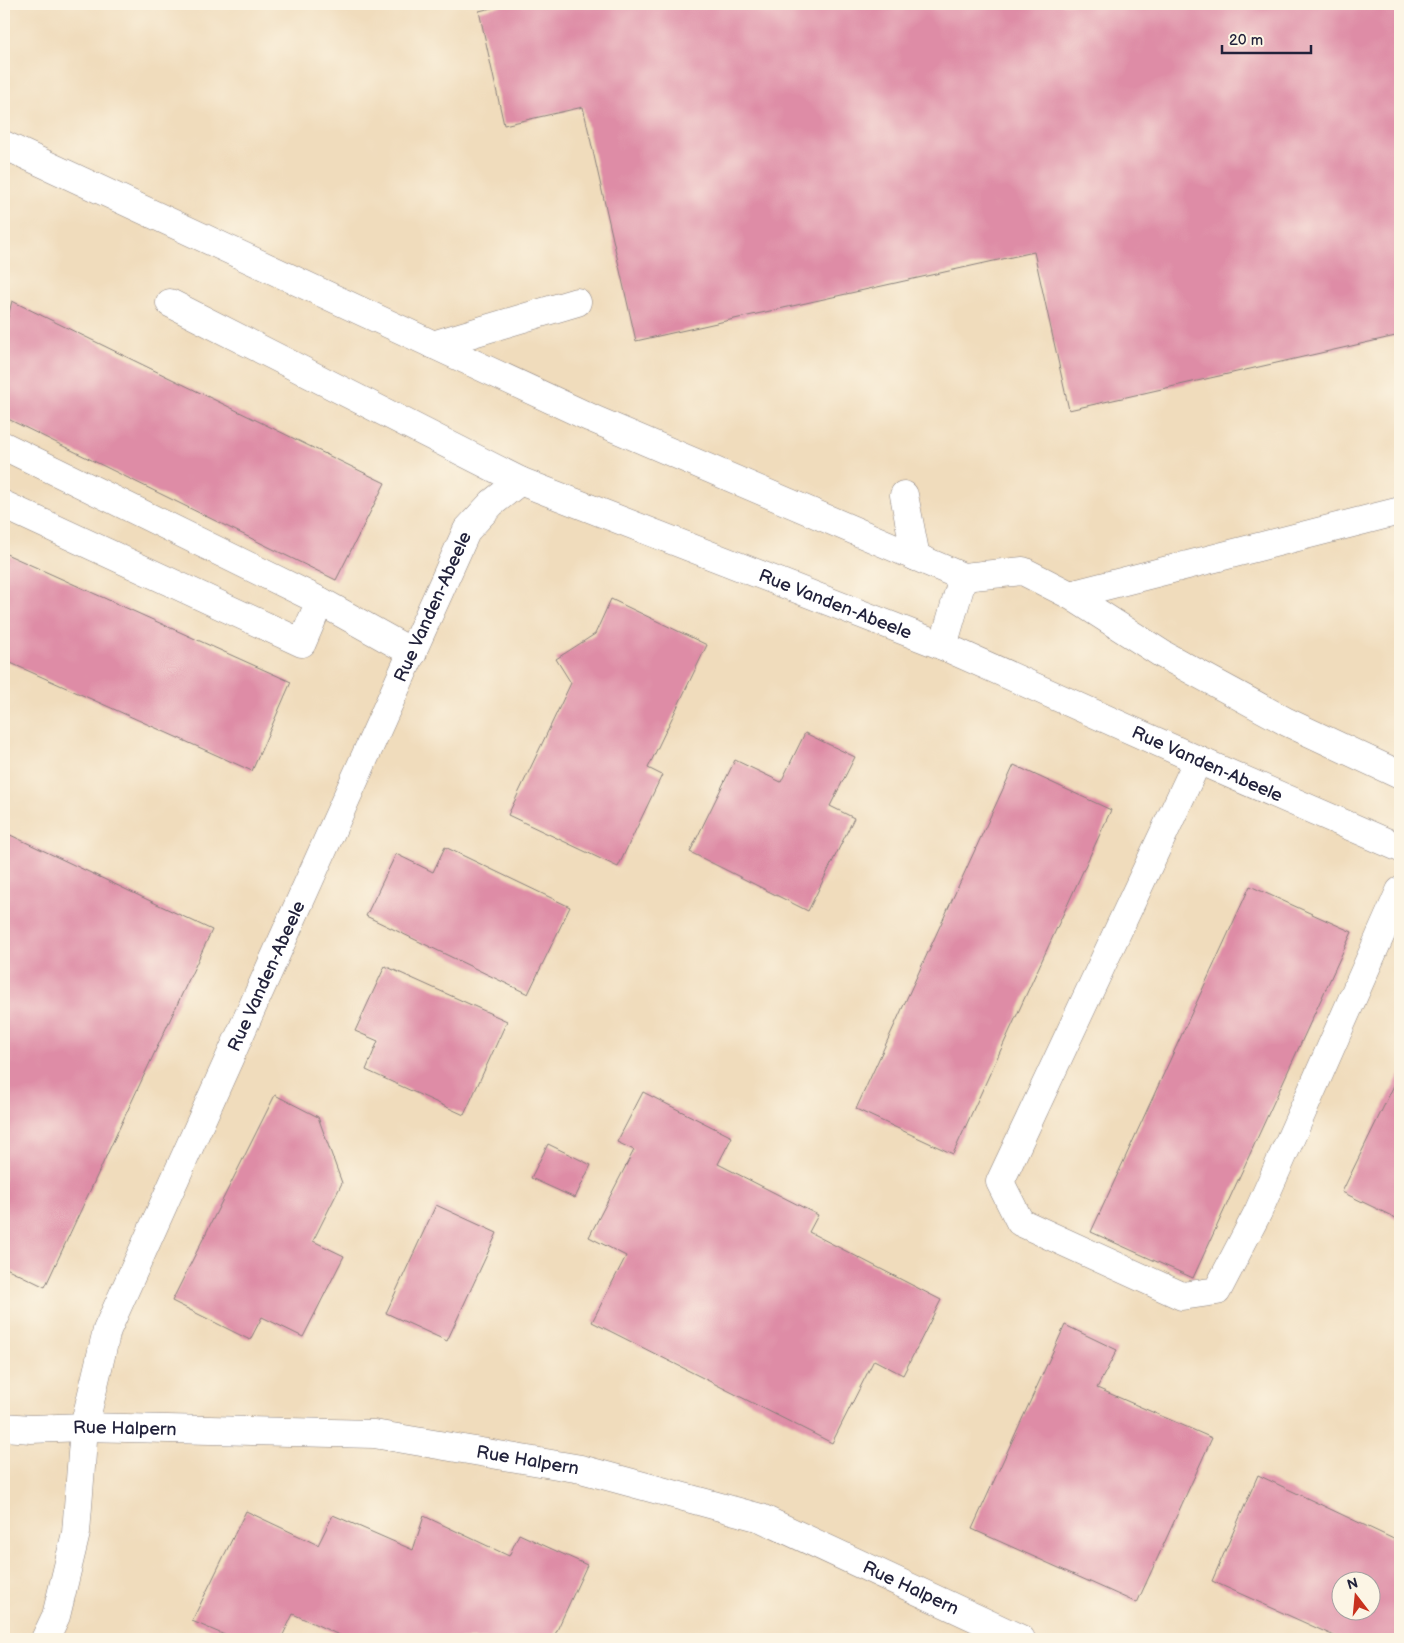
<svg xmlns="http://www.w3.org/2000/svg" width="1404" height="1643" viewBox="0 0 1404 1643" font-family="'Balsamiq Sans',sans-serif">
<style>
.building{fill:#de8ca6;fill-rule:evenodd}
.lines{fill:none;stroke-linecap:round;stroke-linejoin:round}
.minor-casing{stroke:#897f7c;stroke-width:29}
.minor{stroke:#fff;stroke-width:28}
.labels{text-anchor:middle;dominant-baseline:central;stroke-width:5;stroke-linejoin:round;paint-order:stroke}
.street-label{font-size:18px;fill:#22223b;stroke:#fcf5e5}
</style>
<rect width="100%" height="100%" fill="#fcf5e5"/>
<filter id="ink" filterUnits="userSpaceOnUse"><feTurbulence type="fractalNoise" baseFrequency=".02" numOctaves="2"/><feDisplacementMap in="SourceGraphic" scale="10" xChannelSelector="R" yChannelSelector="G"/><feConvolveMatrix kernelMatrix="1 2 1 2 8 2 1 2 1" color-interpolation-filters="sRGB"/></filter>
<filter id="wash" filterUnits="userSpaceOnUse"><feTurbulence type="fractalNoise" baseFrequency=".0096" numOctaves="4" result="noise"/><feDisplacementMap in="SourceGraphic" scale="20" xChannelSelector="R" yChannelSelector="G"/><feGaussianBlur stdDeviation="1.12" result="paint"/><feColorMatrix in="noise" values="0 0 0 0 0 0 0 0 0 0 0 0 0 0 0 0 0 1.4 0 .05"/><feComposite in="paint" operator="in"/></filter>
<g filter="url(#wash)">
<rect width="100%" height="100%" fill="#f0dcbc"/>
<g id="blocks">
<path class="building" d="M508,4H1400V335L1069,410L1034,252L636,341L583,107L504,125L479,11Z
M12,301L385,483L336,580L4,417V332Z
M4,553L291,682L252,771L4,660Z
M611,599L707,645L648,768L662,775L618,867L508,815L571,683L556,659L595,634Z
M805,733L855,757L830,806L854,818L808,911L690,852L735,760L781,782Z
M1014,765L1111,810L953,1154L856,1109Z
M4,832L212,930L45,1287L4,1267Z
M445,847L570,907L528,994L366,916L396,854L433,872Z
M1250,886L1352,932L1193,1278L1091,1232Z
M385,966L507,1021L464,1115L366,1070L378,1041L355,1031Z
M1400,1073V1220L1342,1192Z
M643,1092L732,1137L718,1164L818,1215L809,1232L941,1300L903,1375L874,1360L832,1443L592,1322L626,1256L589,1237L634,1150L617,1142Z
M275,1095L318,1117L342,1183L313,1241L344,1256L303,1337L262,1317L250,1340L172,1301Z
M548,1144L591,1165L575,1198L531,1178Z
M436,1205L497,1233L447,1341L386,1313Z
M1065,1325L1117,1350L1097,1388L1212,1438L1137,1603L972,1529Z
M1258,1475L1400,1542V1639H1341L1212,1581ZM1342,1580H1372V1610H1342Z
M246,1511L318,1545L333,1515L413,1550L424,1516L509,1556L519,1534L587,1565L553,1639H348L293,1614L281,1639H234L192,1621Z"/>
</g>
</g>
<g filter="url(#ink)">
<use href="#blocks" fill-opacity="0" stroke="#897f7c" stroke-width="1"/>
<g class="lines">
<g class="minor-casing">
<g id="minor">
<path d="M4,145L591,418L963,577L1023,571L1070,595L1162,654L1287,722L1400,775"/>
<path d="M170,303L520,481"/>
<path d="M433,345L577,302"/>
<path d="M4,446L320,601"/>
<path d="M904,495L916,557"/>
<path d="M4,505L302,643L320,601L413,653"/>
<path d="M1070,595L1400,511"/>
<path d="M943,646L963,577"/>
<path d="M1198,760L1000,1182L1020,1222L1182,1296L1217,1291L1258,1212L1400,891"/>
<path id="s1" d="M4,1427L31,1429L84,1427L374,1434L581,1469L761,1518L1021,1639"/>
<path id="s2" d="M45,1639L56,1616L76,1533L84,1427L107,1330L467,530L492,503L520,481L943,646L1198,760L1400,848"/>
</g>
</g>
<use href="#minor" class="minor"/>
</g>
</g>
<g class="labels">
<g class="street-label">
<text stroke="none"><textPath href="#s2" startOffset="1605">Rue Vanden-Abeele</textPath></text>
<text stroke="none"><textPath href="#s2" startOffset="1110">Rue Vanden-Abeele</textPath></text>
<text stroke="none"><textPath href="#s2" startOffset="2010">Rue Vanden-Abeele</textPath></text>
<text stroke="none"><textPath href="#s2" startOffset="705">Rue Vanden-Abeele</textPath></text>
<text stroke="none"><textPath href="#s1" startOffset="121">Rue Halpern</textPath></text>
<text stroke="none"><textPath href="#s1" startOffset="526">Rue Halpern</textPath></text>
<text stroke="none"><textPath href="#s1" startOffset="932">Rue Halpern</textPath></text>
</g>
</g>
<rect width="1404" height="1643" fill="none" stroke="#fcf5e5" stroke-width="20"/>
<g transform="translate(1356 1596) rotate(344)"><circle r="24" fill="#fcf5e5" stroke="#a5a1a1"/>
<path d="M0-4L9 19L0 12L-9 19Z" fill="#c8321e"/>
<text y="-8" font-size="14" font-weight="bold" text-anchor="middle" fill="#22223b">N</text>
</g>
<path d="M1222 45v8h89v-8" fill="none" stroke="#22223b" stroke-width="2.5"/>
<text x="1229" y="45" font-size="15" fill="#22223b" stroke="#fcf5e5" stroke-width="4" paint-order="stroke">20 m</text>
</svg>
